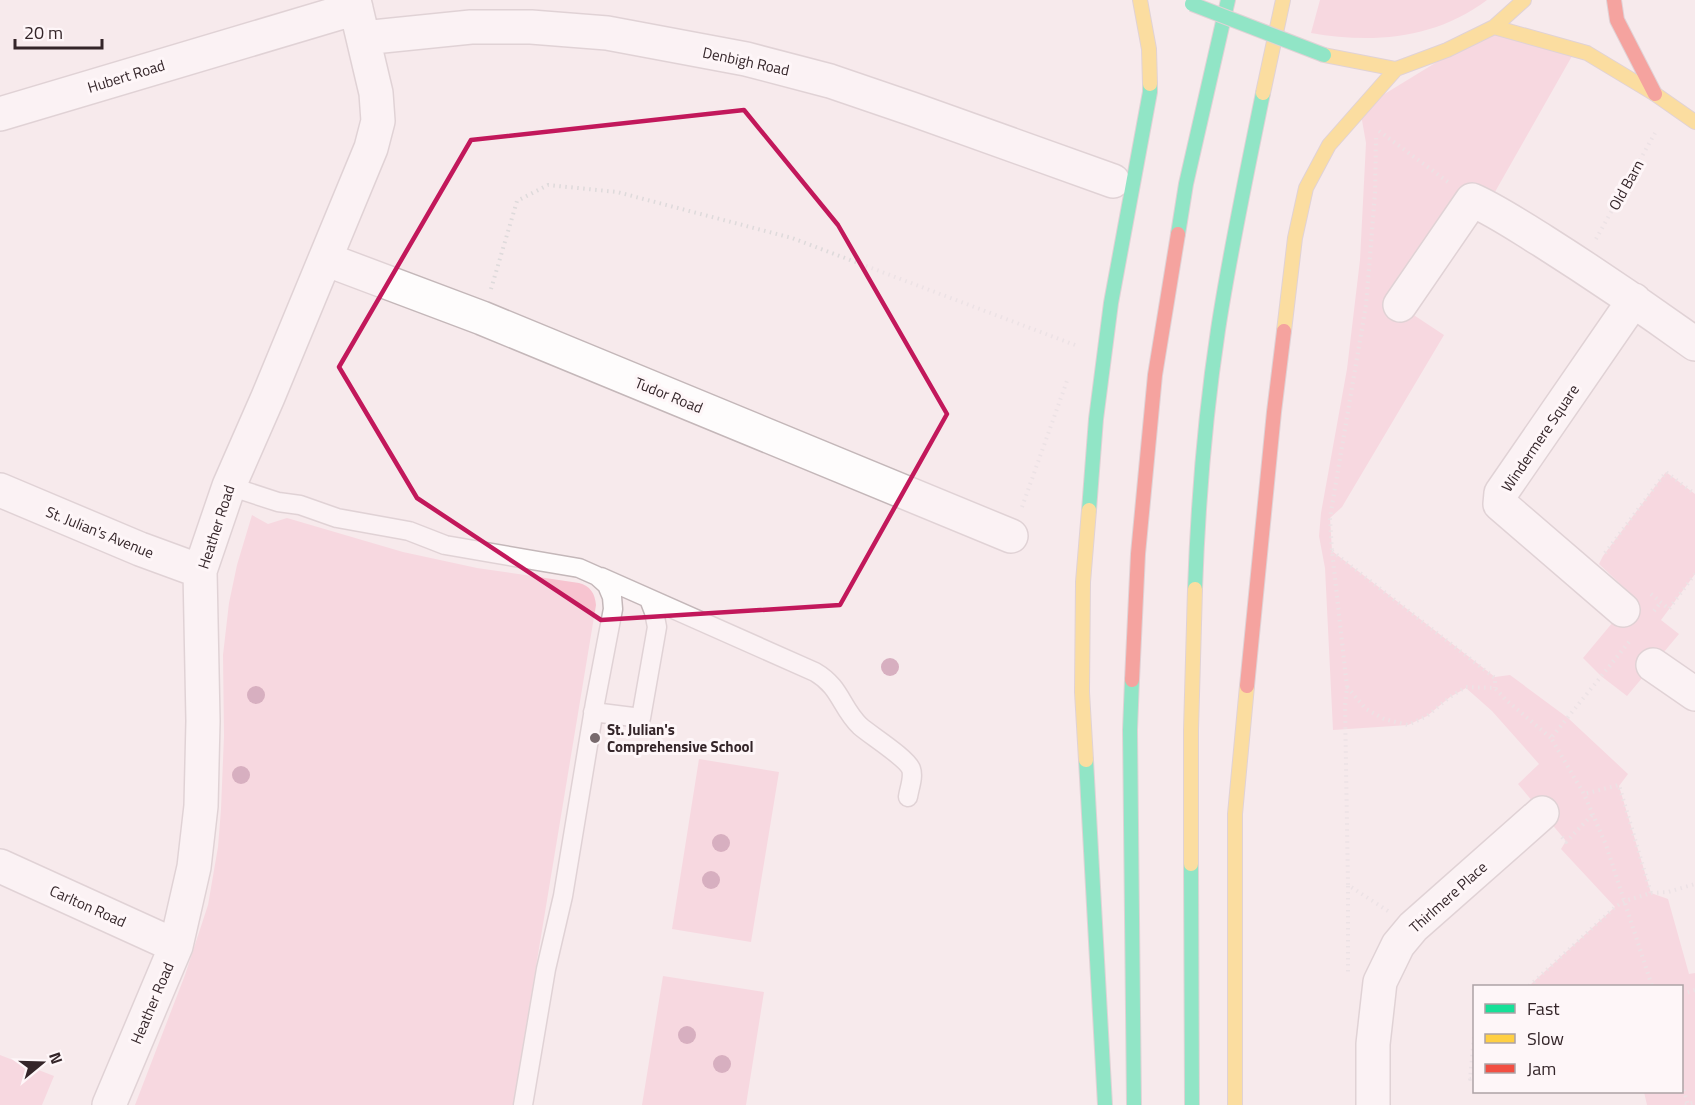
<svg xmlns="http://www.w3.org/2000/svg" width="1695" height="1105" viewBox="0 0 1695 1105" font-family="'Titillium Web',sans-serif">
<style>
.green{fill:#f7c4d0}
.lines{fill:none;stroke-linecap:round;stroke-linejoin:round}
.lane-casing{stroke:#c4b7b9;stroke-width:21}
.street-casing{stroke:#c4b7b9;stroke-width:36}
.fast-casing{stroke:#c4b7b9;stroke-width:16}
.slow-casing{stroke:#c4b7b9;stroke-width:16}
.jam-casing{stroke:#c4b7b9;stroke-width:16}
.path{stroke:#dedadb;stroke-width:4;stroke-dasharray:1.5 4.5;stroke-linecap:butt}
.lane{stroke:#fefcfc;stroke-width:18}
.street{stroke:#fefcfc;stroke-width:33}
.fast{stroke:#16e098;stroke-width:14}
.slow{stroke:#ffcf43;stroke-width:14}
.jam{stroke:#f24e42;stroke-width:14}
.fast-bridge-casing{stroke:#c4b7b9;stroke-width:16;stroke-linecap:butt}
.fast-bridge{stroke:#16e098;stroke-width:14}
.tree{fill:#b06989}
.marked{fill:none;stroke:#c2185b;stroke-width:4.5;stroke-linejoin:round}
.poi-dot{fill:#786a6d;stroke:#fef6f8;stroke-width:2}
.labels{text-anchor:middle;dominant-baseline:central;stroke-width:6;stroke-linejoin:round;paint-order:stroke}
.street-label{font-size:15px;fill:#342529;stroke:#fef6f8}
.poi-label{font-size:15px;font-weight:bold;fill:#342529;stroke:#fef6f8;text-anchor:start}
</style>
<rect width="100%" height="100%" fill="#f7eaec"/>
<path class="green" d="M1320,0H1487C1435,39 1373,44 1311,33Z
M1494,27L1576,49L1487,206L1400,306L1444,335L1342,507L1330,518L1332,551L1495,677L1510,675L1568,718L1628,774L1619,786L1651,893L1668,899L1689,974L1695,973V1105H1647L1644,1092H1682V986H1529L1615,907L1561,849L1566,841L1518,784L1539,764L1492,711L1466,688L1450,697L1427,716L1408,725L1333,730L1325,568L1319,536L1321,513L1347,369L1360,260L1366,143L1360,109Z
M1666,472L1695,494V574L1661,620L1679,634L1627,696L1601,676L1583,658L1623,610L1631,594L1599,564L1603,556Z
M252,515L268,524L287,518L403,552L477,568L579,583C590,586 595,593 596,605L513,1105H135L185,975L208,905L218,847L221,809L224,736L223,655L229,603L237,565Z
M699,759L779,772L751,942L672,929Z
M663,976L764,992L746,1105H642Z
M0,1055L54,1076L42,1105H0Z"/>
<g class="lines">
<g class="lane-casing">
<path id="lane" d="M229,486L278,502L300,505L337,518L409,531L445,545L579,568L597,576L607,585L612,597L613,609L595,703L563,896L546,969L523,1105
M601,577L815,672C841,687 841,708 860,726C870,735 907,758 911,769C914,777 909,789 908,797
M593,712L641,718L657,627L654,612L649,599"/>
</g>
<g class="street-casing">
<path id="street" d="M363,38L471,27H531L607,33L746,59L830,81L912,109L1113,181
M0,114L356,8
M325,259L482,318L1011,536
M1400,305L1472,200C1497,211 1520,227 1543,241C1595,274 1645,308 1695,344
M0,490L140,549L200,571
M1623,610L1500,504L1501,493L1634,300
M1653,665L1695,694
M0,866L176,946
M109,1105L176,946L194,867L201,806L203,721L200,571L229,486L268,397L371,148L378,121L376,93L354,0
M1373,1105V1044L1380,982L1398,945L1413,927L1542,813"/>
</g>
<g class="fast-casing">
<path id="fast" d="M1178,234L1186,184L1228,0
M1089,510L1096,419L1111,303L1150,92V84
M1195,589C1198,503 1205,416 1218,330C1230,251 1247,172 1263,93
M1132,680L1130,730L1134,1105
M1086,760L1105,1105
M1191,864L1192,1105"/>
</g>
<g class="slow-casing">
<path id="slow" d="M1140,0L1149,49L1150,84
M1494,27L1587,53L1655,94L1695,122
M1324,55L1396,69L1447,50L1494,27L1524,0
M1263,93L1283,0
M1284,331L1295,238L1306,188L1329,145L1396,69
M1086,760L1082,692L1083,582L1089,510
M1191,864V730L1195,589
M1235,1105V814L1247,686"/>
</g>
<g class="jam-casing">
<path id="jam" d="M1614,0L1617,20L1655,94
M1132,680L1138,554L1155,375L1178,234
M1247,686L1274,412L1284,331"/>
</g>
<path class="path" d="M1379,131L1448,182
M1596,239L1655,133
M491,289L517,201L548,185L617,192L792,238L1075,345
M1022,507L1068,378
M1332,551L1495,678V688
M1605,553L1666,472L1695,494
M1651,594L1669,609L1695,574
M1654,611L1661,602
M1629,642L1551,738L1584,794L1606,845L1652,986
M1347,687L1332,551L1330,518L1366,305L1375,193L1376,138
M1562,837L1566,842L1593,814
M1348,886V975
M1651,893L1668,892L1695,884
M1388,911L1348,885L1345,706L1347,687L1366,709L1384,719L1408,725L1427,716L1450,697L1466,687L1495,688L1505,699L1551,738
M1529,986L1615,907L1625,901L1651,893L1619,785L1584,794
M1682,994L1695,990
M1474,1037L1470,1079L1474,1078
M1682,1084L1688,1105
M1685,1105L1695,1102"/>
<use href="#lane" class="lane"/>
<use href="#street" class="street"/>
<use href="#fast" class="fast"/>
<use href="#slow" class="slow"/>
<use href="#jam" class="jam"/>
<g class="fast-bridge-casing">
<path id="fast-bridge" d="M1192,4L1324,55"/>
</g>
<use href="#fast-bridge" class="fast-bridge"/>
</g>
<g class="tree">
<circle cx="890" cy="667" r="9"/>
<circle cx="256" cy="695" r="9"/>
<circle cx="241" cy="775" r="9"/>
<circle cx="721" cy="843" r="9"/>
<circle cx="711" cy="880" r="9"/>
<circle cx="687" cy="1035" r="9"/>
<circle cx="722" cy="1064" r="9"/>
</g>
<path d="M0 0H1695V1105H0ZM744,110L838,225L947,414L840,605L601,620L417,498L339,367L471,140Z" fill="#f7eaec" fill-opacity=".55" fill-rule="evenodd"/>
<path class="marked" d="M744,110L838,225L947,414L840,605L601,620L417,498L339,367L471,140Z"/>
<circle class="poi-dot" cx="595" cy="738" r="6"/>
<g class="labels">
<g class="street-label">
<text transform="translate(746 61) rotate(12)">Denbigh Road</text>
<text transform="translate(126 76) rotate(-17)">Hubert Road</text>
<text transform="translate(1626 185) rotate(-61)">Old Barn</text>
<text transform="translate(669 395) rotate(22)">Tudor Road</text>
<text transform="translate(1540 438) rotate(-56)">Windermere Square</text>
<text transform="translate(216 527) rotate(-72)">Heather Road</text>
<text transform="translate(100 532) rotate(22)">St. Julian's Avenue</text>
<text transform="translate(1448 897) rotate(-42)">Thirlmere Place</text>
<text transform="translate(88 906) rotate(24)">Carlton Road</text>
<text transform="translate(152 1003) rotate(-67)">Heather Road</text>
</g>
<g class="poi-label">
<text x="607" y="729">St. Julian's<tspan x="607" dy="17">Comprehensive School</tspan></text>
</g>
</g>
<rect x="1473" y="985" width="210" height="108" fill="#fef6f8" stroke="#ada2a5" stroke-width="1.5"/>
<rect x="1485" y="1004" width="30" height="9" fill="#16e098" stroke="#ada2a5" stroke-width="1.5"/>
<text x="1527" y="1015" font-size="18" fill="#342529">Fast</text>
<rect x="1485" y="1034" width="30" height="9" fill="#ffcf43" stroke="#ada2a5" stroke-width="1.5"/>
<text x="1527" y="1045" font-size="18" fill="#342529">Slow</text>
<rect x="1485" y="1064" width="30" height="9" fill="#f24e42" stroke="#ada2a5" stroke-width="1.5"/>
<text x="1527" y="1075" font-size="18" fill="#342529">Jam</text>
<g transform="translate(42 1063) rotate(71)" stroke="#fef6f8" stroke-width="4.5" paint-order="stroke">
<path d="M0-4.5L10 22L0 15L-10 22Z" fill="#342529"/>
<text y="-9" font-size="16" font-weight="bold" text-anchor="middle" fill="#342529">N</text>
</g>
<path d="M15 39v9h87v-9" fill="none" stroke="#342529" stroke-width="3"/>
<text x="24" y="39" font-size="18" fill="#342529" stroke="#fef6f8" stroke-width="4.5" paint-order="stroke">20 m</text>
</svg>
